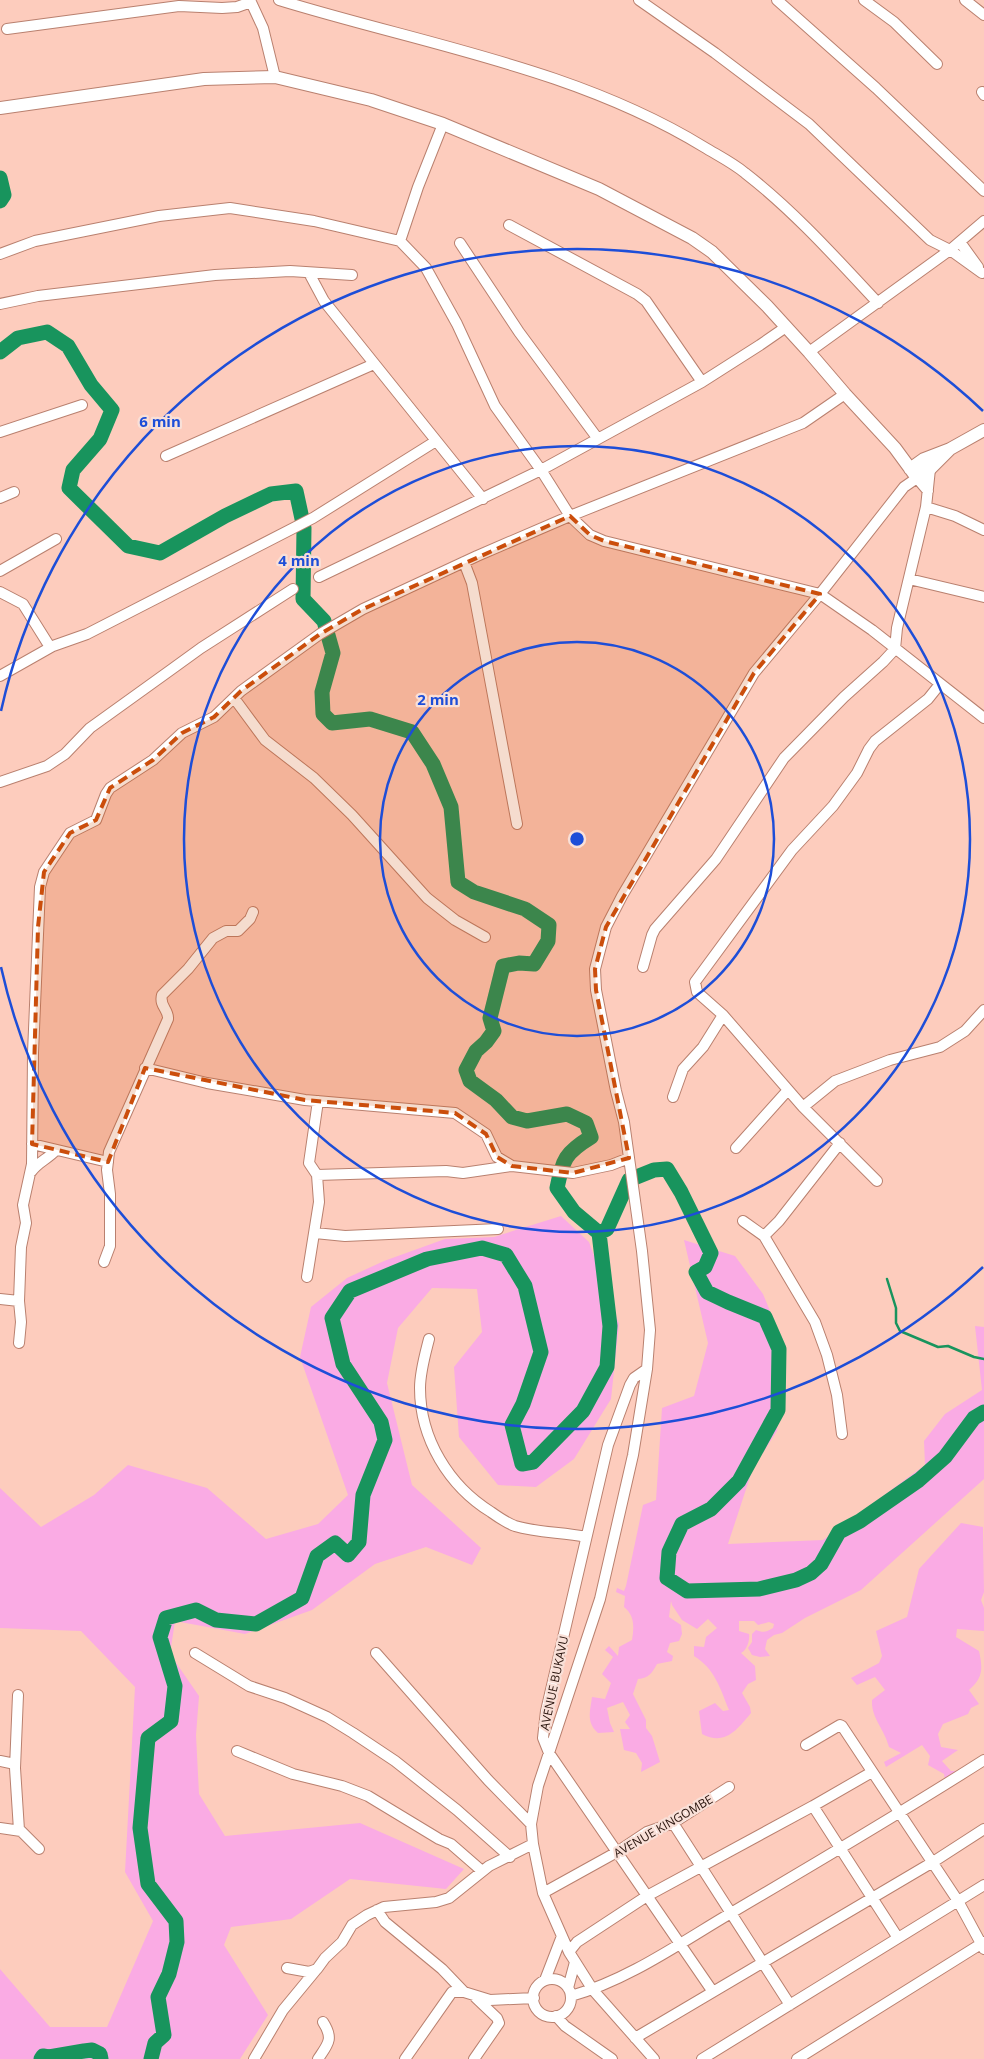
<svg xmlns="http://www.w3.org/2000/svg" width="984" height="2059" viewBox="0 0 984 2059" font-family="'Open Sans',sans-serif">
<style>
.green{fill:#faabe4}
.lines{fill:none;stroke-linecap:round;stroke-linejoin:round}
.stream{stroke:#18945d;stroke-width:2.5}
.river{stroke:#18945d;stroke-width:15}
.minor-casing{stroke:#b9806f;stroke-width:12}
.major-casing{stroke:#b9806f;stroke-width:14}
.minor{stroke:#fff;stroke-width:10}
.major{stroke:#fff;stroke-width:12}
.marked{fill:#cb4e0c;fill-opacity:0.2;stroke:#cb4e0c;stroke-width:4;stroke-dasharray:10 6;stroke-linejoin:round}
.ring{fill:none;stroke:#1d4ed8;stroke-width:2.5}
.labels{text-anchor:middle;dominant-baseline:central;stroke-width:4.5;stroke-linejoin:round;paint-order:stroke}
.street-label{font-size:12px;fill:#27120b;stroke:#f9e0d8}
.centre{fill:#1d4ed8;stroke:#f9e0d8;stroke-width:2.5}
.ring-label{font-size:15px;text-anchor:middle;font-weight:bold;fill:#1d4ed8;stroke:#f9e0d8;stroke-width:4.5;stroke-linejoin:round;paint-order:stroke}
</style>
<rect width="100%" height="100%" fill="#fdccbd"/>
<path class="green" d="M561,1216L589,1242L619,1324L611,1399L574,1459L536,1487L498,1485L459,1437L454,1367L482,1332L477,1289L432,1288L398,1328L387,1383L412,1485L481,1548L472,1565L426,1547L375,1564L312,1610L245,1634L175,1621L170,1654L199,1696L196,1735L199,1794L225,1836L360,1823L464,1869L446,1889L350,1879L291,1919L231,1927L224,1945L268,2015L240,2059H0V1969L50,2027H107L153,1921L125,1872L135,1687L81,1631L0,1628V1488L41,1527L94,1495L128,1465L207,1488L266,1539L318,1524L348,1495L300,1357L311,1307L347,1278L384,1261L445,1239L494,1237Z
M684,1240L735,1256L763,1294L782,1340L777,1431L753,1468L728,1544L823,1540L925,1465L924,1441L945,1414L982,1390L975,1326L984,1327V1479L861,1590L805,1618L782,1633L774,1635L767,1640L765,1649L770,1656L760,1657L752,1655L748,1648L752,1642V1634L756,1630C763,1633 767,1632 773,1628L774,1624L769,1622L758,1625L754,1621H739V1631L749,1634C750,1640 747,1650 741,1653L755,1666L756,1680L748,1684L742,1693L750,1707L751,1713C737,1730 725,1746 702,1734L699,1711L715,1703L723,1711L729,1710C720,1688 715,1669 694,1656V1646L704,1647L706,1637L717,1628L708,1619L697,1629L682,1620L672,1605L671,1601L669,1617L681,1625L682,1634L679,1641L670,1643L667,1652L673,1656L672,1661L657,1664C652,1673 649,1678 638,1679L633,1694L646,1720V1728L652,1736L660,1762L641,1772L642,1763L636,1753L624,1750L620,1729H630L625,1722L630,1715L623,1702L607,1708L610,1723L614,1732L598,1733C586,1722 590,1712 592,1697L605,1699L611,1683L602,1674L613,1657L605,1650L609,1646L618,1656L619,1647L632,1640C634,1627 635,1616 624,1607L625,1596L616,1592L617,1588L624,1591L626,1586L643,1505L656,1500L662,1408L694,1396L708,1343Z
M961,1523L983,1527L984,1592L981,1600L984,1608V1631L957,1629L956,1637L979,1651C983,1669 983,1678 969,1690L979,1704L971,1708L968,1714L943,1724L938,1734L941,1747L958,1750L942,1761L951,1771H961L945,1781L944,1774L928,1765L930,1756L922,1745L886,1767L884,1762L901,1753L889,1747C884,1728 871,1718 872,1700L885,1690L875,1677L857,1685L851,1678L879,1663L882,1656L876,1631L907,1617L919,1569Z"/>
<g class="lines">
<path class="stream" d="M887,1279L896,1308V1323L900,1331L938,1347L948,1346L974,1357L984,1359"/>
<path class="river" d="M0,178L4,195L0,201
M0,352L18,338L47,332L68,346L91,385L112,410L100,439L73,470L69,488L128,546L160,553L225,516L271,494L296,491L304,528L303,599L324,621L333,653L322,692L323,714L332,723L370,719L412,732L433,764L451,807L458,882L474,892L525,909L549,925L548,941L534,964L519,963L503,966L490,1018L494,1031L486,1042L476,1051L466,1070L470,1081L496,1100L512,1117L527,1121L567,1114L586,1123L591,1137C565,1153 563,1159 557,1188L574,1212L599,1233L607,1229L629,1180L654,1170L667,1169L681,1192L711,1253L705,1267L696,1272L707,1292L728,1302L765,1317L779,1349L778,1410L739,1481L711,1509L682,1524L669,1552L667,1578L687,1591L759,1589L796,1580L811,1573L821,1564L839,1532L860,1521L919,1480L945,1457L974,1418L984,1412
M41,2059L43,2056L49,2057L84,2051L92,2050L100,2054L101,2059
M151,2059L155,2043L164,2035L158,1997L169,1974L177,1942L176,1921L148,1884L140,1828L148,1738L171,1721L175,1686L160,1637L166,1618L196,1610L216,1620L256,1624L302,1598L317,1556L335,1543L348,1555L359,1542L363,1495L385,1440L381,1422L343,1364L332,1318L350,1291L427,1259L482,1248L506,1255L525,1286L541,1352L523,1404L512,1425L522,1464L533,1462L583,1411L607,1367L610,1326L599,1233"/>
<g class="minor-casing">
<path id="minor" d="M250,0L263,28L275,77
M279,0C422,44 575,68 704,147C717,155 733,163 745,173C794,211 836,258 878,303
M639,0L715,53L809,124L930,240L950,250L982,273
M777,0L876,88L984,191
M864,0L894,22L937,64
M965,0L984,15
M7,29L179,6L222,8L237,7L251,2
M982,92L984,95
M509,225L637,294L646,301L702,382
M400,241L418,187L443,124
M960,242L978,267
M460,243L519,332L598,439
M0,254L35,241L159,216L230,208L314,221L400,241L426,268L457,324L495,406L541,470L570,516L590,535L604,541L820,594L872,630L984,718
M309,273L324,301L483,499
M0,304L38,296L215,275L290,271L352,275
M809,352L950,250L984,221
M0,432L82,405
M166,456L374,364
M0,498L14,492
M926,507L955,516L984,530
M464,562L472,583L478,615L517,824
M0,571L56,539
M319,577L541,470L702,382L760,345L786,327
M909,579L984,597
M0,592L23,604L50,647
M0,676L53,646L87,634L313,518L436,441
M234,698L265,740L314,778L352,815L427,898L455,920L485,937
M0,782L47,766L65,754L90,728L172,669L201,648L293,589
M643,967L652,935L655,929L716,859L784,758L844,697L883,662L895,649L897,628L926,507L930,469
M145,1068L207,1083L305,1100L455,1113L486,1134L497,1157L512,1166L573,1173L611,1165L629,1158
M673,1097L683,1069L703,1047L723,1015
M803,1107L835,1081L890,1060L940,1047L965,1031L984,1010
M32,1144L108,1162
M736,1148L788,1090
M31,1172C38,1162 48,1159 56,1150
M317,1175L446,1171L463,1173L511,1166
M877,1181L803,1107L723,1015L697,992L695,982L792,850L833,806L857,773L869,749L875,741L928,699L940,684
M743,1221L764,1236L815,1322L827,1355L837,1395L842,1434
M315,1233L345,1236L498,1229
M764,1236L779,1221L840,1143
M104,1262L110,1246V1194L107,1170L109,1152L168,1019C169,1010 159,1006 162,995L188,969L213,938L226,931H238L250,919L253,912
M307,1277L319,1202L317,1175L309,1163L318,1101
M0,1299L19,1301
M429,1339C425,1355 420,1372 420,1388C420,1439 449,1486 491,1512C498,1517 507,1523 515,1526C538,1533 563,1532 586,1537
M19,1343L21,1322L19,1301L21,1247L26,1223L23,1205L32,1164L33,1053L40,887L44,872L70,833L96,820L106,794L110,788L153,760L182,733L214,717L241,691L320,634L363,609L477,556L570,516L803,423L845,394
M647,1369L634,1378L630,1385L608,1445L546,1711L543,1738L549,1753L713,1992
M195,1653L249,1686L285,1698L327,1717L353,1733L395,1761L457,1810L510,1857
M376,1653L488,1780L531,1824
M18,1695L15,1768L19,1830
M806,1745L840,1725L842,1726L958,1901L984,1949
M237,1751L293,1774L342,1786L368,1796L439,1839L451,1844L482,1871
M0,1761L15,1764
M813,1806L898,1938
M673,1823L790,2005
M0,1828L21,1831L39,1849
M543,1893L617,1852L647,1832L673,1823L729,1787
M377,1910L385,1922L442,1969L464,1992
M569,1952L577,1942L647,1896L813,1806L872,1772
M287,1968L309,1972L317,1969L325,1958L342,1942L352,1925L367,1915L384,1907L436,1902L449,1898L489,1866L533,1844
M533 1998a19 19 0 1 1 38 0a19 19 0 1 1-38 0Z
M545,1980L562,1936
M568,1988L575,1962
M571,1996C628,1980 680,1943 731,1913C816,1863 901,1813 984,1760
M556,2016L565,2026L612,2059
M635,2038L933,1862L984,1829
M254,2059L283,2010L316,1970
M318,2059C328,2044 334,2039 323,2022
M405,2059L452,1992H464L490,2000L534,1998
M474,2059L499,2023L497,2018L476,1998
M654,2059L593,1990L569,1952L543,1893L533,1844L531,1824L538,1786L600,1599L633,1455L647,1369L650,1330L642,1251L624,1122L616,1091L596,990L595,969L606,927L622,896L754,673L820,594L904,487L917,478L928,491
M702,2059L984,1885
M797,2059L984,1942"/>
</g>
<g class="major-casing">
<path id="major" d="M0,108L204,79L275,77L371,100L443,124L599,189L692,238L712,252L767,306L809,352L845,394L895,448L917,478L930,469L950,449
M910,469L924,459L950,449L984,430"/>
</g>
<use href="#minor" class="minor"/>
<use href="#major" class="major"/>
</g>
<path class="marked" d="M570,516L590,535L604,541L820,594L754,673L606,927L595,969L596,990L629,1158L573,1173L512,1166L497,1157L486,1134L455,1113L305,1100L145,1068L108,1162L32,1144L38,927L44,872L70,833L96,820L110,788L153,760L182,733L214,717L241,691L320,634L363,609Z"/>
<g class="ring">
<circle cx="577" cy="839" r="197"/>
<circle cx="577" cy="839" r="393"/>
<path d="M983 1267A590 590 0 0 1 1 967M1 711A590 590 0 0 1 983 411"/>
</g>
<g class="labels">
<g class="street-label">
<text transform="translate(554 1683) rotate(-78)">AVENUE BUKAVU</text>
<text transform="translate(663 1826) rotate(-30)">AVENUE KINGOMBE</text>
</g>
</g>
<circle cx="577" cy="839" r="8" class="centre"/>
<g class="ring-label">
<text x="160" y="427">6 min</text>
<text x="299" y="566">4 min</text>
<text x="438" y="705">2 min</text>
</g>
</svg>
